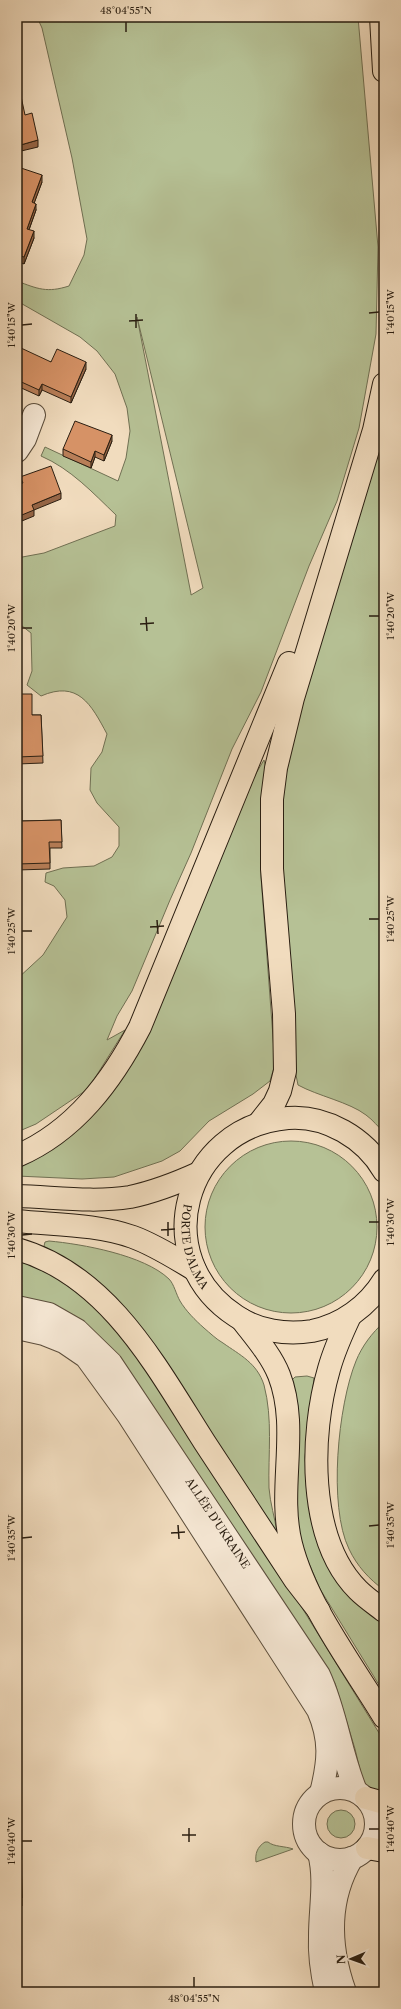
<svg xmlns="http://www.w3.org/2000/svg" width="401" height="2009" viewBox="0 0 401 2009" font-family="'Libre Caslon Text',serif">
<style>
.green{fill:#b6c195;stroke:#707053;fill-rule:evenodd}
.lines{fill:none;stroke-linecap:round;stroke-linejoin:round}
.minor-casing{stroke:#5c4e3c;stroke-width:24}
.highway-casing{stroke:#2a1e11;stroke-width:24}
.minor{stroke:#f6e8d5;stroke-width:22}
.highway{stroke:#f1dcbe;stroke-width:22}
.wall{fill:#b87e58;stroke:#2a1e11}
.shaded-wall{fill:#966647;stroke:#2a1e11}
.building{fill:#d69266;stroke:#2a1e11}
.ticks{fill:none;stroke:#2a1e11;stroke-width:1.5}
.labels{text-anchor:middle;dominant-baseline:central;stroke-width:4;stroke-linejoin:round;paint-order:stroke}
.street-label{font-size:11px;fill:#2a1e11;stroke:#f6e8d5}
.neatline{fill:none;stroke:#2a1e11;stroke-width:1.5}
.ticks-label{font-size:10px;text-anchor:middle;fill:#2a1e11}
</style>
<rect width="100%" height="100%" fill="#f1dcbe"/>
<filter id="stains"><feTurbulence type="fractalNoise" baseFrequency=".005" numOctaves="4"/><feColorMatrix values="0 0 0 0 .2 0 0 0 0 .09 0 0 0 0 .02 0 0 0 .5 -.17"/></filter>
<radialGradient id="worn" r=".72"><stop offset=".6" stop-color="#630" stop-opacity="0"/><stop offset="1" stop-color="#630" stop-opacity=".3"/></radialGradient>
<path class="green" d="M37,17H358L378,247L376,334L359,428L337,501L309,566L261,692L232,749L191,853L170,900L132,991L117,1016L107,1040L125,1030L88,1089L36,1124L17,1132V979L43,955L67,917L65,900L54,886L45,882L46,873L63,868L94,866L112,857L119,846V827L97,803L90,790L91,768L102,752L107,734C91,704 78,680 41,696L27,685L32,671L31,633L17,622V558L44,553L115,526L116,515C93,493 71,469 41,456L45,447L118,481L126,458L130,431L127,408L115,374L97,351L80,337L17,301V281C38,289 47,293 69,286L84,255L87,239L72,158L42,28ZM137,317L203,588L191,595V594Z
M384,423V1132C378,1127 373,1120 366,1115C349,1102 318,1096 298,1085L295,1070L282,851V795L295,730Z
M264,760L268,776L262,822L261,877L275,1064L270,1081L253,1094L209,1121L180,1151L162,1161L114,1177L82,1179L17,1176V1165L92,1116L252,780Z
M205 1227a86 86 0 1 1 172 0a86 86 0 1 1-172 0Z
M49,1241C82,1244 144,1255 169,1279C174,1284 176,1294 180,1301C186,1311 195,1320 204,1328C210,1333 216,1339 223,1343C240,1355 257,1363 264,1385C273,1419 268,1454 269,1488C270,1503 275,1518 277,1533L176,1384L46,1249L44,1246L45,1242Z
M17,1257L59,1276L121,1328L275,1564L384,1741V1796L372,1793L363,1782L355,1749L335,1683L118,1362L17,1298Z
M384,1322V1590C369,1579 357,1566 349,1549C328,1506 338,1405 356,1361C362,1346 372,1333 384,1322Z
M307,1376L314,1378L305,1457L309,1503L384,1617V1693L320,1589L305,1554L296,1521L290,1382L295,1377Z
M327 1824a14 14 0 1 1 28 0a14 14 0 1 1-28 0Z
M265,1842H268C274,1847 285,1846 293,1849L256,1862C255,1854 257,1847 265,1842Z"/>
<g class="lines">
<g class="minor-casing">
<g id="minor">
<path d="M17,451L25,439L34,415"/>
<path id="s1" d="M17,1307L49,1314L77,1330L111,1363L319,1675C337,1714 340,1753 356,1791"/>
<path d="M17,1328L44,1334L64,1342L86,1357L128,1415L318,1710C331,1740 329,1761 321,1793"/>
<circle cx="340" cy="1824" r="36"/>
<path d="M319,1853C326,1880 320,1908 320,1936C319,1955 322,1974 326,1992"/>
<path d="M345,1992C329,1947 327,1900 352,1858"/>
</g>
</g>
<g class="highway-casing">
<g id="highway">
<path d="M381,17L384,71"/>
<path d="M259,1123L274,1104L280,1091L285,1071L284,1014L272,869V799L276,768L293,698L374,430L384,384"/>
<path d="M17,1156C75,1131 112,1081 140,1027L289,663"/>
<path id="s2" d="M384,1171C365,1138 326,1115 288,1118C183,1127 147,1258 236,1316C258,1331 286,1335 312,1331C342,1325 368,1306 384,1280"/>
<path d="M17,1196C54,1197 93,1203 130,1197C154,1192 177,1183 199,1173"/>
<path d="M17,1221C55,1225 96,1224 133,1237C155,1245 175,1258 195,1270"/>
<path d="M17,1249C109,1275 157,1368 205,1443C235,1489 265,1534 295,1580L319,1611"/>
<path d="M350,1316C342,1333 334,1351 329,1369C310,1434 307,1539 358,1590C366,1598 375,1604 384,1611"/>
<path d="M242,1320C255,1337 271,1355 279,1375C300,1429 277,1488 291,1544C306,1604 352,1664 384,1717"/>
<path d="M366,1798L384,1803"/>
<path d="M367,1848L384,1851"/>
</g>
</g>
<use href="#minor" class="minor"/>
<use href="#highway" class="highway"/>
</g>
<path class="wall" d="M17,169L42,182L34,203L36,210L29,230L34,238L24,264L17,261Z
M17,359L51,362L86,369L71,403L42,390L39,396L17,386Z
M112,441L104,461L95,457L91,468L63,456V449Z
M17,694L32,715H41L43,763L17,764Z
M17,810L22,821L61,820L62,848H50V869L17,870Z
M17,1682L22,1898V1906L17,1907Z"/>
<path class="shaded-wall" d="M38,140V147L17,152V146Z
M42,175V182L32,209V202Z
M36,204V210L27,235V229Z
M34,231V238L24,264V257Z
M86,362V369L71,403V397Z
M42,384V390L39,396V390Z
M112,435V441L104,461V455Z
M95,451V457L91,468V462Z
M61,493V499L34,510V516L17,523V517L32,505Z"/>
<path class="building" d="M17,87V88L19,87L25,115L32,113L38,140L17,146Z
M18,167L42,175L32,202L36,204L27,229L34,231L24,257L17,255V169Z
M21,348L51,362L57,349L86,362L71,397L42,384L39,390L17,380V359Z
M75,421L112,435L104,455L95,451L91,462L63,449Z
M51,466L61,493L32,505L34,510L17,517V485L23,483L20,477Z
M17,694H32V715H41L43,756L17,757Z
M17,810H22V821L61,820L62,842H49L50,863L17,864Z
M17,1682H19L22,1898H17Z"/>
<path class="ticks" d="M126,22V32M369,313L379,312M136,314V328M129,321L143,320M22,325L32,324M369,616H379M146,617L147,631M140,624L154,623M22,628H32M369,919H379M157,920L158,934M150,927L164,926M22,931H32M168,1222V1236M369,1222H379M161,1230L175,1229M22,1235L32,1234M178,1525L179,1539M369,1526L379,1525M171,1533L185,1532M22,1538L32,1537M189,1828V1842M369,1829H379M182,1835H196M22,1841H32M194,1977V1987"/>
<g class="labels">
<g class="street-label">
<text stroke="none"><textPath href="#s2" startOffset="301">PORTE D'ALMA</textPath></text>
<text stroke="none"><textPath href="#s1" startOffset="305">ALLÉE D'UKRAINE</textPath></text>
</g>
</g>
<rect width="401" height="2009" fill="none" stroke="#f1dcbe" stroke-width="44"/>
<g transform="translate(351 1959) rotate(268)" stroke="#f6e8d5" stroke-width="3" paint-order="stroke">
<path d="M0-3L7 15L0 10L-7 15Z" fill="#2a1e11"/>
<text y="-6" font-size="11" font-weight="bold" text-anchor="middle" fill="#2a1e11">N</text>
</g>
<rect x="22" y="22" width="357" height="1965" class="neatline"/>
<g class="ticks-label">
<text x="126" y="14">48°04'55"N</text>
<text transform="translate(390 312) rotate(-90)" y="4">1°40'15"W</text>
<text transform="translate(11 325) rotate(-90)" y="4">1°40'15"W</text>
<text transform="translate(390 616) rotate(-90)" y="4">1°40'20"W</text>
<text transform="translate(11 628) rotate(-90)" y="4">1°40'20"W</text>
<text transform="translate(390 919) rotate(-90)" y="4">1°40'25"W</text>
<text transform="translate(11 931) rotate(-90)" y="4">1°40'25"W</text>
<text transform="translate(390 1222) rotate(-90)" y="4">1°40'30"W</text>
<text transform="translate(11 1235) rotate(-90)" y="4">1°40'30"W</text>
<text transform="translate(390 1525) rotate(-90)" y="4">1°40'35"W</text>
<text transform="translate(11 1538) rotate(-90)" y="4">1°40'35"W</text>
<text transform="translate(390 1829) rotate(-90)" y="4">1°40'40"W</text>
<text transform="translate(11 1841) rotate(-90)" y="4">1°40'40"W</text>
<text x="194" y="2002">48°04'55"N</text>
</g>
<rect width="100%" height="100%" filter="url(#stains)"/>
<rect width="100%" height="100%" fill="url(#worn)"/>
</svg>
